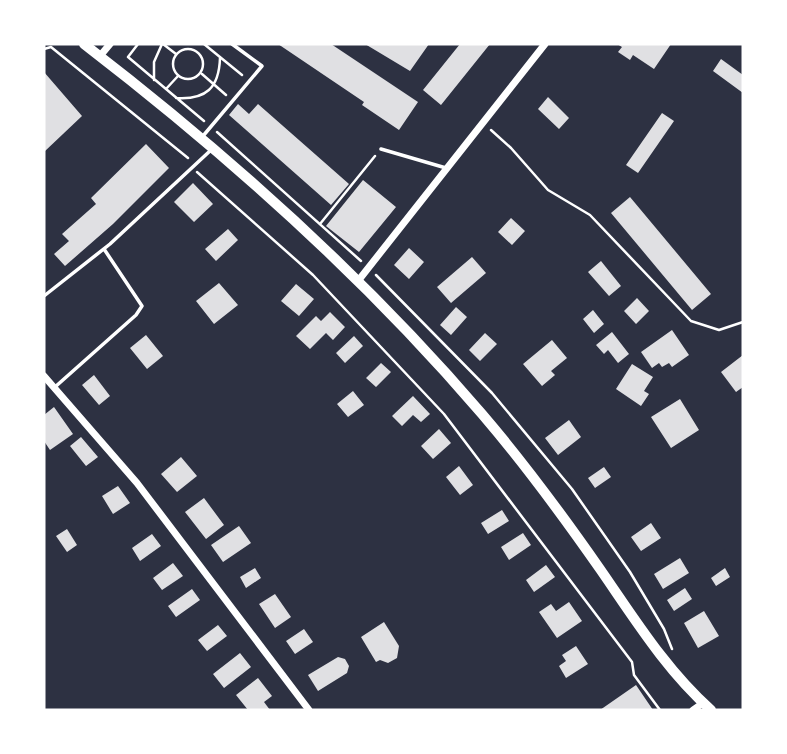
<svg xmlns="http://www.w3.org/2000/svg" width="787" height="754" viewBox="0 0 787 754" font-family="'IBM Plex Sans',sans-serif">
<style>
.building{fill:#e0e0e3}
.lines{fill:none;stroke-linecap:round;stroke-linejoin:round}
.path{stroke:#fff;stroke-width:2.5}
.service{stroke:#fff;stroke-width:3.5}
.minor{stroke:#fff;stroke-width:7}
.secondary{stroke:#fff;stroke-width:10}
</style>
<rect width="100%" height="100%" fill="#2d3142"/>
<path class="building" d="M278,44H331L418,102L399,130L362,105L364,102Z
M365,44H429L410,71Z
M460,44H490L441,105L423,90Z
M617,44H671L654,69L633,55L630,60L618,52L622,47Z
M721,59L743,75V93L713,71Z
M44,72L82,116L44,152Z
M548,97L569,118L559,129L538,109Z
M238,104L249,114L258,104L349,184L331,205L229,115Z
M662,113L674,121L638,173L626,165Z
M146,144L169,168L113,224L65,266L54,254L69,241L62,234L96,204L91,198Z
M363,180L396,207L359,252L326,226Z
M193,183L213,204L194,222L174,202Z
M630,197L711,294L692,310L611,213Z
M511,218L525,231L512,245L498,232Z
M228,229L238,240L216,261L205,249Z
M409,248L424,262L409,279L394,265Z
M472,257L486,273L451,303L437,287Z
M601,261L621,286L609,296L588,272Z
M219,283L238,305L214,324L196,301Z
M296,284L314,299L299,316L281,301Z
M637,298L649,311L636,324L624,311Z
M456,307L467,317L451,335L440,325Z
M593,310L604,324L594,333L583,319Z
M330,312L345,327L333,340L326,333L310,349L296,336L316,316L321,321Z
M672,330L689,355L672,367L669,363L662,367L659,363L652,368L641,352Z
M612,332L629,354L618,363L608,350L604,354L596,345Z
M485,333L497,344L480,361L469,350Z
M146,335L163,356L147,369L130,348Z
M354,336L363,346L345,363L336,353Z
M552,340L567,358L551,371L555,375L542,386L523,364Z
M743,355V387L736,392L721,372Z
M381,363L391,372L376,387L366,378Z
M632,364L653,377L644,391L649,394L641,406L616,389Z
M94,375L110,396L99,405L82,385Z
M353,391L364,405L348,417L337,404Z
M413,396L430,414L421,422L413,415L402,426L392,416Z
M680,399L699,430L671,448L651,417Z
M54,407L73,434L50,450L44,441V415Z
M569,420L581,437L558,455L545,438Z
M439,429L451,443L433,459L421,446Z
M81,437L98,457L86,466L70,446Z
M181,457L197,476L177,492L161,474Z
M459,466L473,485L460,495L446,477Z
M604,467L611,477L595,488L588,478Z
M118,486L130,503L113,514L102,496Z
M204,498L224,525L206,539L185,512Z
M502,510L509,521L488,534L481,523Z
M651,523L661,538L641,551L631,537Z
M239,526L251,543L223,562L211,545Z
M67,529L77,545L67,552L56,536Z
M523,533L531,545L509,560L501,547Z
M152,534L161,546L140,561L132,548Z
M680,558L689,573L663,589L654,574Z
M173,563L183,576L162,590L153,578Z
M546,565L555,577L534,592L526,580Z
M255,568L261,578L246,588L240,577Z
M725,568L730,577L716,586L711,578Z
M685,588L692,599L674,611L667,600Z
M192,589L200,600L176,617L168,606Z
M275,594L291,617L275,628L259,604Z
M569,602L582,621L557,638L539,612L551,604L556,611Z
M704,611L719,636L698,648L684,623Z
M384,622L399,646L397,658L388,663L380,660L376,662L361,637Z
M218,625L227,636L207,651L198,640Z
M304,629L313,642L295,654L286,641Z
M576,646L588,664L566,678L559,666L566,661L562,655Z
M240,653L251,667L224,688L213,674Z
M338,657L345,659L349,666L347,673L318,691L308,675Z
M258,678L272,696L264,702L270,710H248L236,695Z
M636,685L653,710H600Z"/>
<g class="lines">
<path class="path" d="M138,44L128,57L204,121
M163,44L176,54
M204,44L242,75
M173 64a15 15 0 1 1 30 0a15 15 0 1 1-30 0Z
M44,49L51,47L188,158
M202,74L226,95
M154,80V62L162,44
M166,89L178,76
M176,98C206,100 219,88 220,58
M491,130L511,148L548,190L590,215L691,321L719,330L743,322
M217,132L361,261
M197,172L313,275L444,414L632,662L634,675L660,710
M320,224L375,156
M376,275L492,393L572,489L630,572L664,629L672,649"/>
<path class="service" d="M203,136L262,66L232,44
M381,149L446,168
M44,296L110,244L211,150
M55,387L136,315L142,306L104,249"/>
<path class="minor" d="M100,56L110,44
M358,281L545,44
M44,376L137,483L309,710
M693,710L703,703"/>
<path class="secondary" d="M84,44C227,154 364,276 482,414C524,463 563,516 600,569C634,618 666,670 711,710"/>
</g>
<rect width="787" height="754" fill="none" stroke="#ffffff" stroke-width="91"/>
</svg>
